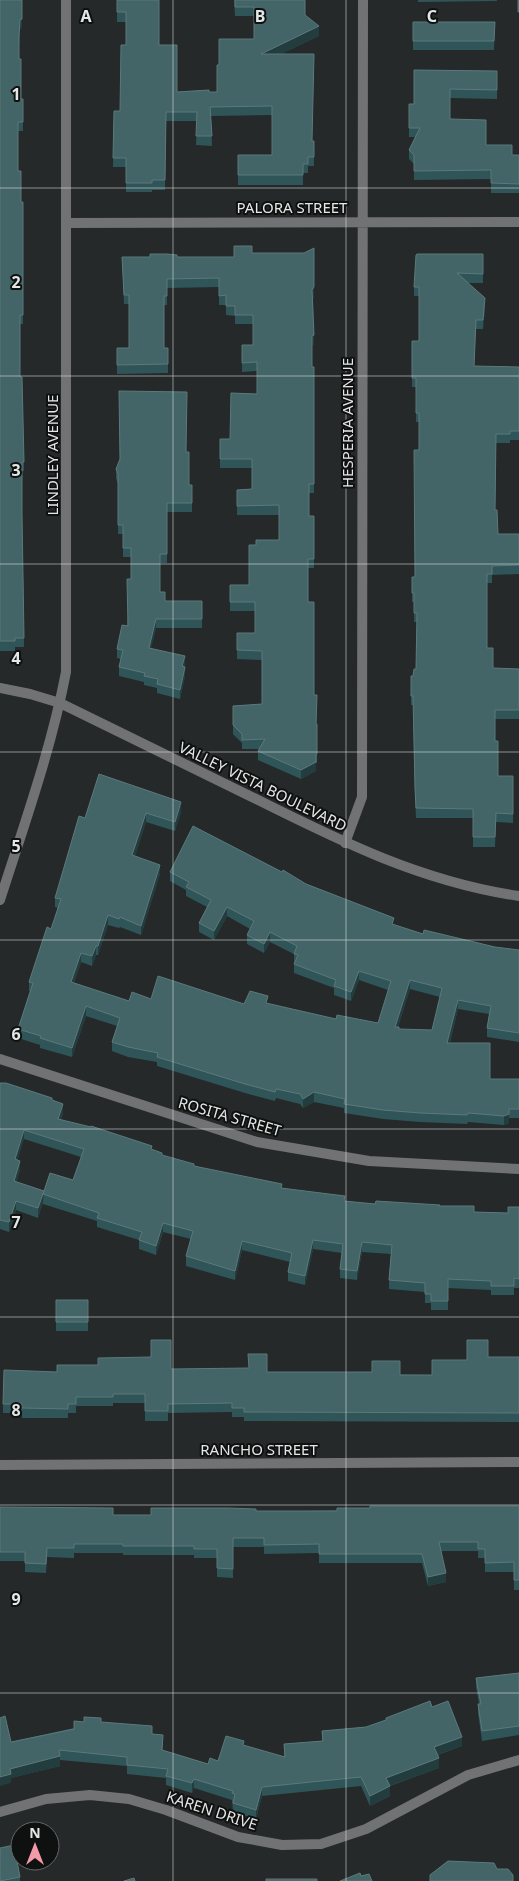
<svg xmlns="http://www.w3.org/2000/svg" width="519" height="1881" viewBox="0 0 519 1881" font-family="'Noto Sans',sans-serif">
<style>
.lines{fill:none;stroke-linecap:round;stroke-linejoin:round}
.minor{stroke:#717273;stroke-width:10}
.tertiary{stroke:#717273;stroke-width:10}
.wall{fill:#305558;fill-rule:evenodd}
.shaded-wall{fill:#233d3f}
.building{fill:#436567;stroke:#5c797b;fill-rule:evenodd}
.grid{fill:none;stroke:#e5e7e7;stroke-width:1;stroke-opacity:0.55}
.labels{text-anchor:middle;dominant-baseline:central;stroke-width:4;stroke-linejoin:round;paint-order:stroke}
.street-label{font-size:15px;fill:#e5e7e7;stroke:#0f1111}
.grid-label{font-size:16px;text-anchor:middle;font-weight:bold;fill:#e5e7e7;stroke:#0f1111;stroke-width:4;stroke-linejoin:round;paint-order:stroke}
</style>
<rect width="100%" height="100%" fill="#252929"/>
<g class="lines">
<path class="minor" d="M66,223L519,222
M0,688L30,694L60,703
M345,843L362,797L363,0
M0,1059L257,1142L369,1161L519,1169
M0,1465L519,1462
M0,1812L46,1799L90,1795L129,1799L166,1810L238,1837L282,1845L321,1844L366,1829L468,1775L519,1760"/>
<path class="tertiary" d="M60,703C125,735 189,766 254,798C340,841 422,882 519,896
M0,900C24,825 51,750 66,672V0"/>
</g>
<path class="wall" d="M0,0L22,28L20,29L19,45V59L21,99H23V131H18V171L21,202H23V324H20V377L24,462V471H22V513L24,647H15V651H0Z
M117,0L159,45L177,92H217L219,65L254,39V16H235L234,0L305,15L319,36L281,54L312,141H314V166H308V173H303V185H238V155H272V115L211,116L212,146L196,145L197,121H166L165,190H152V192H126V167H113L114,111H120L126,45V22H117Z
M418,0H497V1L418,2Z
M413,22H495L494,50H413Z
M414,70L497,71V99L450,98V119L486,145L512,155H519V193H491V179L414,180V164L409,159V150L415,137H409V104H414Z
M252,253L314,296L313,299L314,344L312,345V367H314V493H309V516H314V568H308V602L314,695L317,704L316,724H317V763H316V771L301,779L258,760V751L260,749H242V743L233,734V706L262,704V660L237,659V633H255V611H230V585H249L256,545L279,540V515H237V490L252,489V468H220V439H230L257,394V371L242,372V345H253V324H235V316L226,315V305H219V287L167,288V305H164V348H168V373L117,374V348H129V304H124L122,257H234Z
M483,254V283H467L485,308L483,329H476L474,366L519,367V440H510V443H496L495,510L498,534H519V574L492,575V583H487V648L493,668L519,669V719H495V741L498,776H513V823L496,822L495,847H473V818H416L415,797L413,705H411V676H413L416,669L417,622H414V602H412V593L415,577L419,450V422H416V387H412V341H419V296H414V287Z
M186,452L189,485H192V512H167V563H160V592L165,601H202V628H156L151,648L185,665V676L180,699L157,693V688L144,685V682L119,676V667L121,659L117,658V649L127,626L131,579V557H123V534H118V484L116,478V469Z
M99,774L181,812L175,831L146,822L135,856L160,874L141,935L120,927L119,928L108,925L98,955H96L92,966L81,962L74,983L129,1001L151,999L244,1004H268L336,1019L378,1023L388,990L359,980L351,1001L334,995V988L294,973V954L270,942L264,953L247,944V935L250,929L227,916L214,940L199,932V923L207,907L186,896V890L170,881V872L306,884L394,925L423,934L495,947L519,950V1042L487,1037V1028L489,1014L458,1009L450,1043L490,1079H519V1118H509V1123L504,1125L468,1122L467,1124L420,1122L383,1119L344,1113V1108L314,1102L303,1108L300,1104L276,1098L275,1101L245,1093L157,1066V1062L128,1057L112,1051V1042L117,1026L86,1016L72,1057L40,1048V1045L18,1038V1029L30,991H29V982L51,929L58,908L55,907V898L85,818ZM410,989L440,997L432,1030L399,1029L398,1027Z
M0,1083L52,1100L63,1113L61,1120L152,1150L162,1156L194,1166L282,1188L345,1201L375,1204L439,1206L474,1212L508,1213L519,1207V1288H514V1295H491V1290L448,1288V1310H431V1303H425V1292L389,1289V1280L391,1254L362,1252L357,1280L340,1278V1269L342,1253L313,1249L305,1285L288,1281V1272L290,1262L242,1250L235,1280L186,1266V1256L191,1239L163,1232L156,1255L139,1249V1240L97,1227V1221L43,1204V1202L38,1218L16,1210L9,1232L0,1229ZM24,1139L81,1157L73,1180L44,1191L16,1182L20,1170L17,1160Z
M56,1300H88V1331H56Z
M488,1357H519V1422L244,1421V1417H232V1412L168,1413V1421H145V1403H113V1406H76V1413H68V1418H22V1413H3V1404L57,1372L171,1369L267,1372L432,1375L467,1360Z
M519,1506V1590H514V1572H485V1558H478V1551H441L446,1582L428,1586L422,1563H319V1553L264,1554V1547H233V1578L217,1577V1558H194V1555H123V1553H74V1558L47,1557L46,1573L25,1572V1561H0V1507L113,1515H151L256,1511H301Z
M519,1673V1735L482,1741L478,1713V1704H479L476,1687V1678Z
M432,1707L462,1746L438,1755L439,1768L390,1786V1796L370,1806L361,1786L262,1796L256,1819L233,1812L232,1800L194,1788L192,1793L166,1785V1778L127,1774V1766L60,1760V1766L11,1778V1783V1742L101,1722L152,1734L163,1744L162,1750L208,1764L218,1761L244,1745L284,1757V1744L322,1741V1731L366,1727L386,1720V1718Z
M20,1877V1881H0Z"/>
<path class="shaded-wall" d="M22,0V28L20,29L19,45V36Z
M319,26V36L261,64V54Z
M314,287V296L312,299V290Z
M485,298V308L483,329V320Z
M314,335V344L312,345V336Z
M156,619V628L149,657V648Z
M185,656V665L182,675V666Z
M185,667V676L180,699V690Z
M316,762V771L301,779V770Z
M181,802V812L175,831V822Z
M146,813V822L132,865V855Z
M160,865V874L141,935V926Z
M227,907V916L214,940V931Z
M108,915V925L98,955V946Z
M270,932V942L264,953V944Z
M96,946V955L92,966V956Z
M81,953V962L71,992V982Z
M359,971V980L351,1001V992Z
M410,980V989L395,1036V1027Z
M458,1000V1009L447,1053V1043Z
M86,1006V1016L72,1057V1048Z
M314,1092V1102L303,1108V1099Z
M63,1104V1113L58,1128V1119Z
M509,1109V1123L504,1125V1116Z
M24,1130V1139L15,1168V1159Z
M20,1161V1170L14,1190V1181Z
M44,1191L43,1202L38,1218V1208Z
M16,1201V1210L9,1232V1222Z
M163,1223V1232L156,1255V1246Z
M313,1240V1249L305,1285V1276Z
M242,1241V1250L235,1280V1271Z
M362,1242V1252L357,1280V1271Z
M446,1573V1582L428,1586V1577Z
M462,1737V1746L434,1756V1747Z
M60,1756V1766L11,1778V1783L0,1786V1777L10,1769Z
M439,1758V1768L386,1787V1778Z
M194,1779V1788L192,1793V1783Z
M390,1786V1796L370,1806V1796Z
M262,1787V1796L256,1819V1810Z"/>
<path class="building" d="M0,0H22V19L20,20L19,36V59H21V99H23V122H18V171H21V202H23V315H20V377H22L24,462H22V513L24,638H15V641H0Z
M117,0H159V45H177V92L209,90V92H217V65H219V39H254V7H235V0H305V15L319,26L261,54H314L312,141H314V157H308V164H303V175H238V155H272V106L210,107L212,136H196L197,112H166L165,180H152V183H126V158H113L114,111H120L121,45H126V12H117Z
M518,0H519V12H518Z
M413,22H495L494,41H413Z
M414,70L497,71V90L450,89V119L486,120V145H512V155H519V184L491,183V170L414,171V155L409,150L420,128H409V104H414Z
M234,246H252V253H304L314,248V287L312,290L314,335L312,336V367H314V484H309V516H314V559H308V602H314V695H317L316,724H317V754H316V762L301,770L258,751L265,739L242,740V734L233,725V706L262,704V651L237,650V633H255V602H230V585H249V545H256V540H279V505L237,506V490L252,489V459H220V439H230L231,393L257,394V362L242,363V345H253V315H235V306H226V295L219,296V278L167,279V296H164V348H168V364L117,365V348H129V295H124L122,257H150V254H167L177,255V257H234Z
M417,254H483V274L457,273L485,298L483,320H476L474,366L519,367V431H510V434H496L495,510H497L498,534H519V565L492,566V574H487V648H493V668L519,669V710H495V741H498V776H513V814L496,813L495,837H473V809L416,808L415,788L413,696H411V676H413L414,669H416L417,613H414V593H412V577H415L414,450H419V413H416V378H412V341H419V287H414L416,255Z
M119,391L187,392L186,452H189V485H192V503H167V554H160V592H165V601H202V619H156L149,648L185,656L182,666L185,667L180,690L157,684L158,679L144,676L145,673L119,667L123,650L117,649L122,625L128,626L127,579H131V548H123V525H118V474L116,469L120,459Z
M99,774L181,802L175,822L146,813L132,855L160,865L141,926L120,917L119,919L108,915L98,946H96L92,956L81,953L71,982L129,1001L132,992L151,999L158,976L244,1004L250,991L268,996L266,1003L336,1019L337,1015L378,1023L391,981L359,971L351,992L334,986L336,980L294,964L298,955L294,954L297,946L270,932L264,944L247,935L254,921L227,907L214,931L199,923L211,900L186,887L189,882L170,872L193,826L282,872L283,870L306,884L394,918L392,924L423,934L424,930L495,947L519,950V1033L487,1028L491,1006L458,1000L447,1043H490V1079H519V1109H509V1114L504,1116L468,1113L467,1115L420,1113L383,1110L344,1104L345,1099L314,1092L303,1099L300,1094L276,1089L275,1092L245,1084L157,1057L158,1053L128,1047L112,1042L120,1018L86,1006L72,1048L40,1038L41,1036L18,1029L33,983L29,982L47,927L51,929L61,899L55,898L79,816L85,818ZM410,980L442,988L432,1030L399,1029V1027H395Z
M0,1083H6L52,1098V1100L63,1104L58,1119L91,1127V1126L152,1146L151,1149L162,1153V1155L194,1164V1166L282,1184L281,1188L345,1196L344,1201L375,1204L376,1201L440,1205L439,1206H474V1212L508,1213V1207H519V1279L514,1278V1286H491V1281L448,1279V1301H431V1294H425V1283L389,1280L392,1245L362,1242L357,1271L340,1269L343,1244L313,1240L305,1276L288,1272L292,1253L242,1241L235,1271L186,1256L193,1231L163,1223L156,1246L139,1240L142,1232L97,1218L99,1213L43,1194L50,1173L73,1180L84,1149L24,1130L15,1159L20,1161L14,1181L44,1191L38,1208L16,1201L9,1222L0,1220Z
M56,1300H88V1322H56Z
M151,1340H171V1369L249,1368L248,1354H267V1372H372V1361H400V1375H432V1360H467V1340H488V1357H519V1413L244,1412V1408H232V1403L168,1404V1411H145V1394H113V1397H76V1404H68V1409L22,1408V1404H3L4,1370L57,1372V1365H98V1358L151,1357Z
M370,1506H519V1580H514V1562L485,1563V1549H478V1542H439L446,1573L428,1577L422,1554H319V1544L264,1545V1538H233V1569L217,1568V1549H194V1546H123V1544H74V1548H47L46,1564L25,1563V1552H0V1507L113,1508V1515H151V1508H228L256,1509V1511H337V1508H370Z
M519,1673V1726L482,1731L478,1704H481L476,1678Z
M430,1701L432,1707L448,1701L462,1737L434,1747L439,1758L386,1778L390,1786L370,1796L361,1777L262,1787L256,1810L233,1803L235,1794L232,1793L233,1791L194,1779L192,1783L166,1776L168,1769L127,1765V1757L59,1750L60,1756L10,1769L11,1774L0,1777V1718L5,1716L11,1742L74,1729V1721L84,1722V1717L101,1718V1722L152,1726V1734L163,1735L162,1750L208,1764L210,1758L218,1761L226,1736L244,1741L243,1745L285,1757L284,1744L323,1741L322,1731L366,1727L386,1720V1718Z
M14,1845L20,1877L0,1881V1848Z
M448,1861L494,1863L497,1869H508L513,1875V1881H430V1875Z
M360,1873L361,1876L369,1874L372,1881H340Z
M134,1878L135,1881H124Z
M266,1879H317V1881H266Z"/>
<path class="grid" d="M173,0V1881M346,0V1881M0,188H519M0,376H519M0,564H519M0,752H519M0,940H519M0,1129H519M0,1317H519M0,1505H519M0,1693H519"/>
<g class="labels">
<g class="street-label">
<text x="292" y="207">PALORA STREET</text>
<text transform="translate(347 423) rotate(-90)">HESPERIA AVENUE</text>
<text transform="translate(52 455) rotate(-90)">LINDLEY AVENUE</text>
<text transform="translate(263 786) rotate(26)">VALLEY VISTA BOULEVARD</text>
<text transform="translate(230 1116) rotate(16)">ROSITA STREET</text>
<text x="259" y="1449">RANCHO STREET</text>
<text transform="translate(212 1810) rotate(18)">KAREN DRIVE</text>
</g>
</g>
<g class="grid-label">
<text x="86" y="22">A</text>
<text x="260" y="22">B</text>
<text x="432" y="22">C</text>
<text x="16" y="100">1</text>
<text x="16" y="288">2</text>
<text x="16" y="476">3</text>
<text x="16" y="664">4</text>
<text x="16" y="852">5</text>
<text x="16" y="1040">6</text>
<text x="16" y="1228">7</text>
<text x="16" y="1416">8</text>
<text x="16" y="1605">9</text>
</g>
<g transform="translate(35 1846)"><circle r="24" fill="#0f1111" stroke="#656767"/>
<path d="M0-4L9 19L0 12L-9 19Z" fill="#f39aa9"/>
<text y="-8" font-size="14" font-weight="bold" text-anchor="middle" fill="#e5e7e7">N</text>
</g>
</svg>
